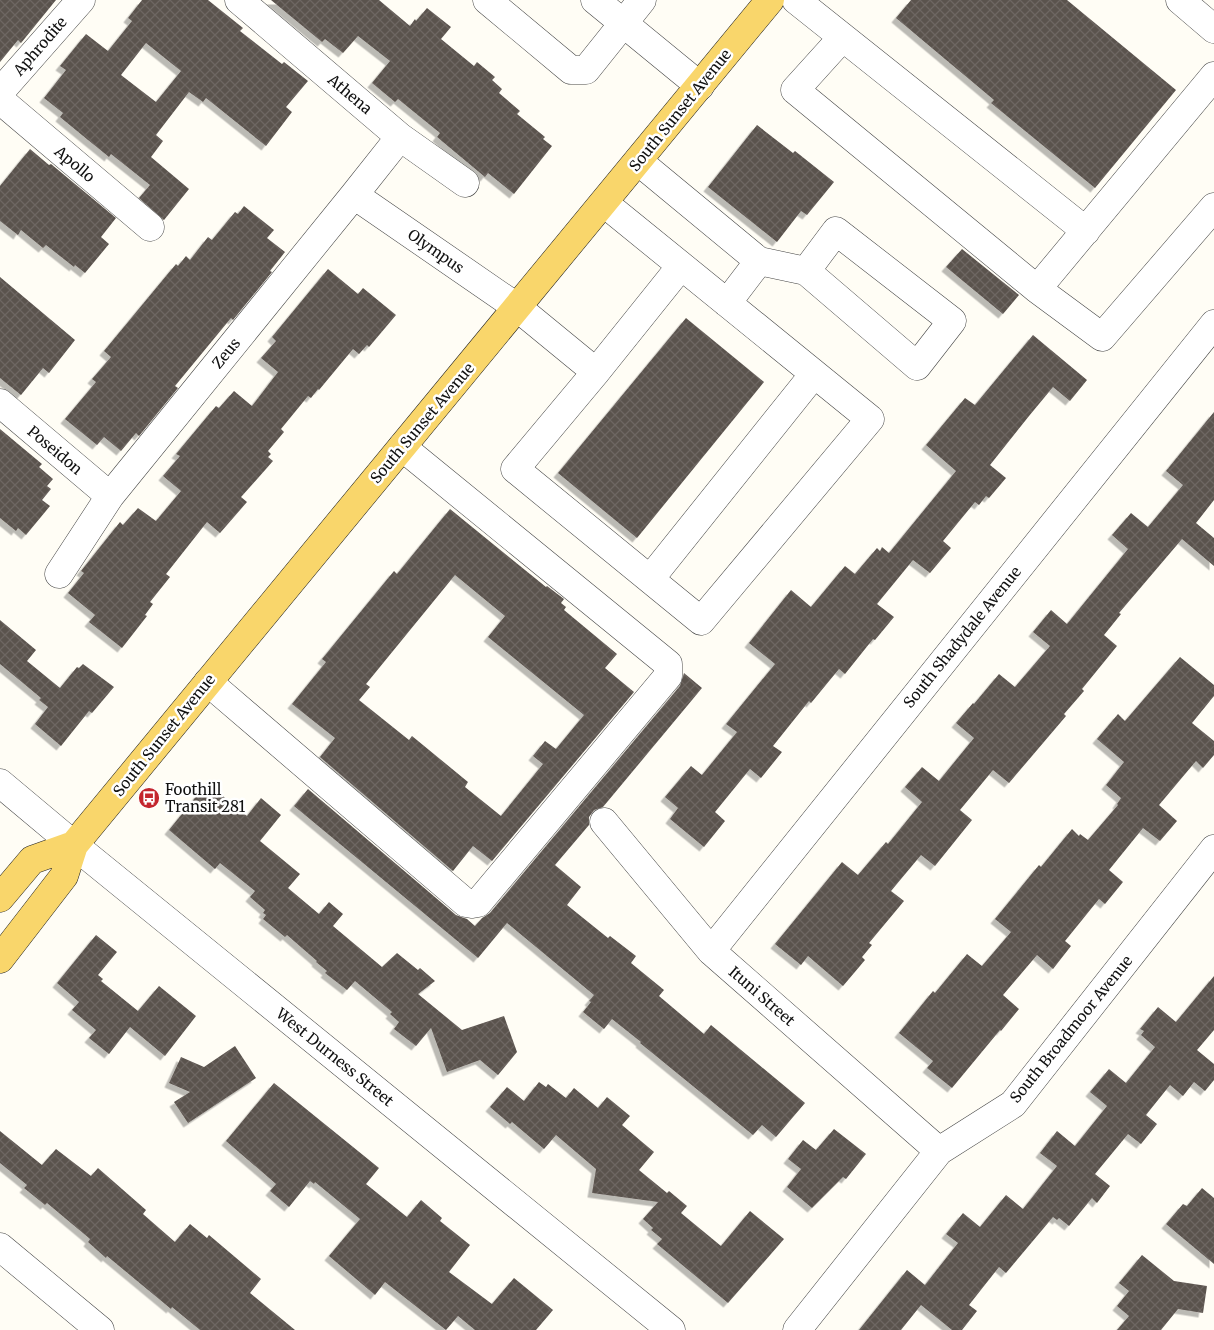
<svg xmlns="http://www.w3.org/2000/svg" width="1214" height="1330" viewBox="0 0 1214 1330" font-family="Merriweather,serif">
<style>
.building{fill:url(#building-cross-hatch);fill-rule:evenodd;filter:url(#shadow)}
.lines{fill:none;stroke-linecap:round;stroke-linejoin:round}
.minor-casing{stroke:#444;stroke-width:29}
.major-casing{stroke:#222;stroke-width:29}
.minor{stroke:#fff;stroke-width:28}
.major{stroke:#f9d66b;stroke-width:28}
.labels{text-anchor:middle;dominant-baseline:central;stroke-width:5;stroke-linejoin:round;paint-order:stroke}
.street-label{font-size:15px;fill:#111;stroke:#fff}
.poi-label{font-size:15px;fill:#111;stroke:#fff;text-anchor:start}
</style>
<defs>
<pattern id="building-cross-hatch" width="8" height="8" patternUnits="userSpaceOnUse" patternTransform="scale(1.25)"><rect width="8" height="8" fill="#5a524d"/><path d="M0 0l8 8M0 8l8-8" fill="none" stroke="#6d6662"/></pattern>
<filter id="shadow"><feDropShadow dx="-4.5" dy="4.5" stdDeviation="0" flood-color="#0004"/></filter>
</defs>
<rect width="100%" height="100%" fill="#fffdf5"/>
<path class="building" d="M0,0H56L21,43L18,40L0,62Z
M142,0H208L243,28L240,31L282,64L284,62L308,81L286,107L292,112L266,146L206,98L203,102L189,92L156,135L163,141L151,157L189,189L164,220L139,198L150,185L111,154L109,157L88,140L60,117L63,113L44,98L66,70L60,66L86,34L108,51L132,21L128,18ZM146,43L181,71L156,102L121,75Z
M271,0H379L410,26L415,19L416,21L427,8L451,27L441,39L474,66L477,62L495,77L492,80L502,89L499,93L520,111L517,114L545,137L543,139L552,146L514,194L488,173L485,177L437,137L440,133L398,99L395,102L372,83L390,61L358,36L343,53L325,39L322,42Z
M911,0H1067L1176,90L1095,188L991,103L994,100L896,18Z
M757,125L793,153L795,151L834,182L807,215L801,211L777,242L708,187Z
M30,149L49,165L51,164L116,218L101,237L109,244L85,273L75,265L74,267L46,245L43,248L21,230L18,235L0,221V186Z
M244,206L274,230L267,238L285,252L270,271L272,272L233,320L231,318L175,386L178,388L139,436L136,433L121,451L104,437L97,445L65,419L96,382L92,379L111,357L104,351L176,264L178,266L186,256L190,260L208,237L212,240L235,212L238,214Z
M962,249L1019,295L1003,314L946,267Z
M328,269L358,294L363,288L396,315L369,347L367,345L359,354L353,349L319,390L318,389L311,398L308,396L281,429L284,432L268,451L271,454L268,457L273,461L241,497L247,502L220,533L207,522L166,574L170,577L150,602L153,604L145,615L147,616L122,648L89,622L95,615L68,593L84,573L81,571L120,522L123,525L138,508L156,521L181,491L163,476L180,456L176,454L216,406L219,408L234,391L252,406L278,372L261,358L276,341L272,337Z
M0,277L75,340L49,373L43,368L21,395L0,378Z
M686,318L764,382L637,538L558,473Z
M1033,335L1087,380L1070,401L1053,387L1029,416L990,465L1006,478L989,498L986,496L979,505L975,502L943,541L951,548L930,573L913,560L877,604L894,617L875,640L873,639L845,674L839,669L811,703L809,701L773,746L782,752L761,778L750,769L715,812L725,821L704,847L670,819L678,808L665,797L691,766L702,775L737,732L726,724L775,664L749,643L791,590L811,607L845,566L855,574L877,548L880,551L882,547L889,553L956,471L926,445L965,398L975,405Z
M1214,412V500L1196,523L1214,538V566L1182,539L1119,613L1121,614L1104,635L1117,646L1082,689L1084,691L1064,714L1066,716L1009,783L993,770L960,810L972,820L935,866L921,855L891,891L904,901L869,943L872,945L862,957L865,960L843,986L808,956L801,965L775,944L842,862L858,875L886,842L888,844L922,802L905,787L922,767L939,781L974,738L956,723L973,703L974,704L999,674L1015,687L1050,646L1033,632L1051,610L1067,624L1128,549L1112,535L1131,513L1148,527L1183,485L1166,471Z
M0,429L42,464L39,467L53,479L47,486L51,489L42,500L50,506L26,535L18,528L16,531L0,518Z
M450,509L546,587L547,586L564,599L561,603L566,607L564,610L617,654L605,668L634,692L492,861L473,846L453,871L320,757L335,738L292,704L326,662L322,659L394,571L397,574ZM455,575L505,616L488,637L584,715L556,749L545,741L533,756L543,764L501,816L465,787L468,782L412,736L409,740L359,700L370,687L366,684Z
M0,620L36,650L27,661L60,688L77,667L79,668L83,664L114,687L92,713L89,711L61,746L35,724L48,707L39,700L41,698L0,664Z
M1180,657L1214,685V696L1192,723L1214,741V755L1203,768L1196,761L1159,805L1177,821L1160,841L1143,828L1109,870L1123,882L1105,904L1099,899L1065,941L1071,946L1053,969L1037,955L1003,995L1019,1009L1001,1031L1000,1030L952,1088L927,1068L933,1061L899,1033L933,991L935,993L967,954L982,966L1011,932L995,919L1039,865L1041,867L1072,829L1079,836L1080,834L1088,840L1118,805L1117,804L1121,798L1106,785L1124,762L1097,739L1118,714L1125,721Z
M684,673L702,688L603,807L594,810L589,817V825L555,865L581,887L567,905L608,938L610,936L636,956L631,963L664,990L659,996L704,1034L711,1025L805,1103L776,1137L762,1125L753,1135L640,1043L641,1042L612,1019L604,1029L583,1012L591,1002L589,1001L594,995L507,923L478,958L294,806L308,789L456,915L467,919L475,926L482,918L490,913L680,686Z
M207,783L247,816L261,798L281,815L260,841L300,874L288,888L319,914L329,902L343,914L333,926L382,967L397,953L418,970L420,968L435,981L418,994L462,1030L504,1016L517,1052L498,1075L480,1060L447,1072L431,1028L416,1046L394,1029L399,1022L390,1014L392,1012L355,981L347,990L325,973L327,971L316,962L317,961L287,935L285,937L263,919L266,915L263,913L265,910L250,897L255,891L220,863L215,869L169,830Z
M96,935L117,952L98,975L103,979L101,981L138,1011L159,986L196,1016L165,1056L130,1027L109,1054L89,1038L96,1030L72,1010L79,1002L57,983Z
M1214,976V1030L1197,1050L1214,1064V1080L1205,1091L1194,1082L1183,1096L1170,1085L1146,1115L1157,1124L1141,1144L1128,1134L1095,1174L1110,1186L1097,1203L1092,1198L1069,1226L1059,1218L1057,1220L1053,1217L1006,1273L999,1267L969,1305L977,1311L962,1330H952L921,1305L901,1330H859L907,1270L925,1285L958,1243L946,1234L963,1213L980,1227L1006,1195L1023,1209L1057,1166L1040,1153L1057,1131L1075,1146L1107,1106L1090,1092L1109,1069L1126,1083L1155,1047L1141,1035L1144,1031L1140,1029L1158,1007L1176,1022Z
M235,1046L256,1078L188,1123L174,1102L190,1092L169,1083L181,1057L204,1067Z
M539,1082L546,1087L548,1084L566,1098L574,1088L598,1108L607,1097L630,1116L622,1125L654,1152L639,1170L667,1193L669,1191L687,1206L681,1213L721,1246L750,1211L784,1239L728,1303L657,1244L662,1239L651,1230L653,1228L643,1219L658,1202L592,1193L596,1169L556,1135L544,1149L512,1122L510,1124L490,1107L507,1087L524,1101Z
M274,1083L379,1168L366,1184L407,1217L421,1200L442,1218L440,1221L470,1245L449,1272L492,1304L514,1278L553,1310L536,1330H475L458,1316L446,1330L385,1282L375,1295L329,1256L360,1219L315,1182L314,1184L310,1181L289,1207L270,1191L276,1184L226,1141Z
M834,1129L866,1154L846,1179L843,1177L812,1208L787,1187L801,1169L788,1159L803,1140L816,1150Z
M0,1131L42,1165L56,1149L91,1176L98,1168L146,1210L143,1214L175,1242L190,1224L207,1238L209,1235L261,1279L250,1293L295,1330H200L172,1307L171,1309L107,1256L106,1258L88,1242L90,1239L47,1203L45,1205L24,1188L27,1185L0,1163Z
M1202,1188L1214,1198V1264L1166,1224L1183,1204L1187,1206Z
M1142,1255L1174,1281L1207,1286L1203,1313L1178,1309L1161,1330H1117L1129,1316L1117,1306L1129,1291L1119,1283Z"/>
<g class="lines">
<g class="minor-casing">
<path id="minor" d="M239,0L400,137L465,183
M487,0L571,70H586L642,0
M595,0L700,86
M796,0L1086,231
M1180,0L1214,29
M842,38L795,90L1037,289
M1214,76L1037,289L1102,337L1214,207
M0,92L81,0
M0,100L150,227
M638,161L759,261
M354,195L518,308L596,372L681,266
M727,303L759,261L806,271L917,366L952,321L836,231L806,271
M596,372L515,469L701,621L870,419L604,203
M0,403L110,496
M59,574L110,496L354,195L400,137
M650,579L814,374
M208,682L466,903L472,904L478,903L668,676V664L402,447
M0,783L74,845L671,1330
M604,822L711,951L939,1151
M711,951L1214,324
M0,1247L100,1330
M797,1330L939,1151L1013,1104L1214,849"/>
</g>
<g class="major-casing">
<path id="major" d="M0,898L32,860L74,845
M0,959L64,876L74,845L770,0"/>
</g>
<use href="#minor" class="minor"/>
<use href="#major" class="major"/>
</g>
<defs>
<g id="bus-disc" transform="scale(1.125)"><circle r="9.5" fill="#c4262e" stroke="#fff"/><path d="M-5-6H5V4H4V6H2V4H-2V6H-4V4H-5ZM-3.5-4V0h7V-4ZM-3.5 1.2v1.5H-2V1.2ZM2 1.2v1.5H3.5V1.2Z" fill="#fff"/></g>
</defs>
<g fill-rule="evenodd">
<use href="#bus-disc" x="149" y="798"/>
</g>
<g class="labels">
<g class="street-label">
<text transform="translate(40 46) rotate(-49)">Aphrodite</text>
<text transform="translate(350 94) rotate(40)">Athena</text>
<text transform="translate(680 110) rotate(-51)">South Sunset Avenue</text>
<text transform="translate(75 164) rotate(40)">Apollo</text>
<text transform="translate(436 251) rotate(35)">Olympus</text>
<text transform="translate(226 353) rotate(-51)">Zeus</text>
<text transform="translate(422 423) rotate(-50)">South Sunset Avenue</text>
<text transform="translate(55 450) rotate(40)">Poseidon</text>
<text transform="translate(962 637) rotate(-51)">South Shadydale Avenue</text>
<text transform="translate(164 735) rotate(-51)">South Sunset Avenue</text>
<text transform="translate(762 996) rotate(41)">Ituni Street</text>
<text transform="translate(1071 1029) rotate(-51)">South Broadmoor Avenue</text>
<text transform="translate(335 1057) rotate(39)">West Durness Street</text>
</g>
<g class="poi-label">
<text x="165" y="789">Foothill<tspan x="165" dy="17">Transit 281</tspan></text>
</g>
</g>
</svg>
